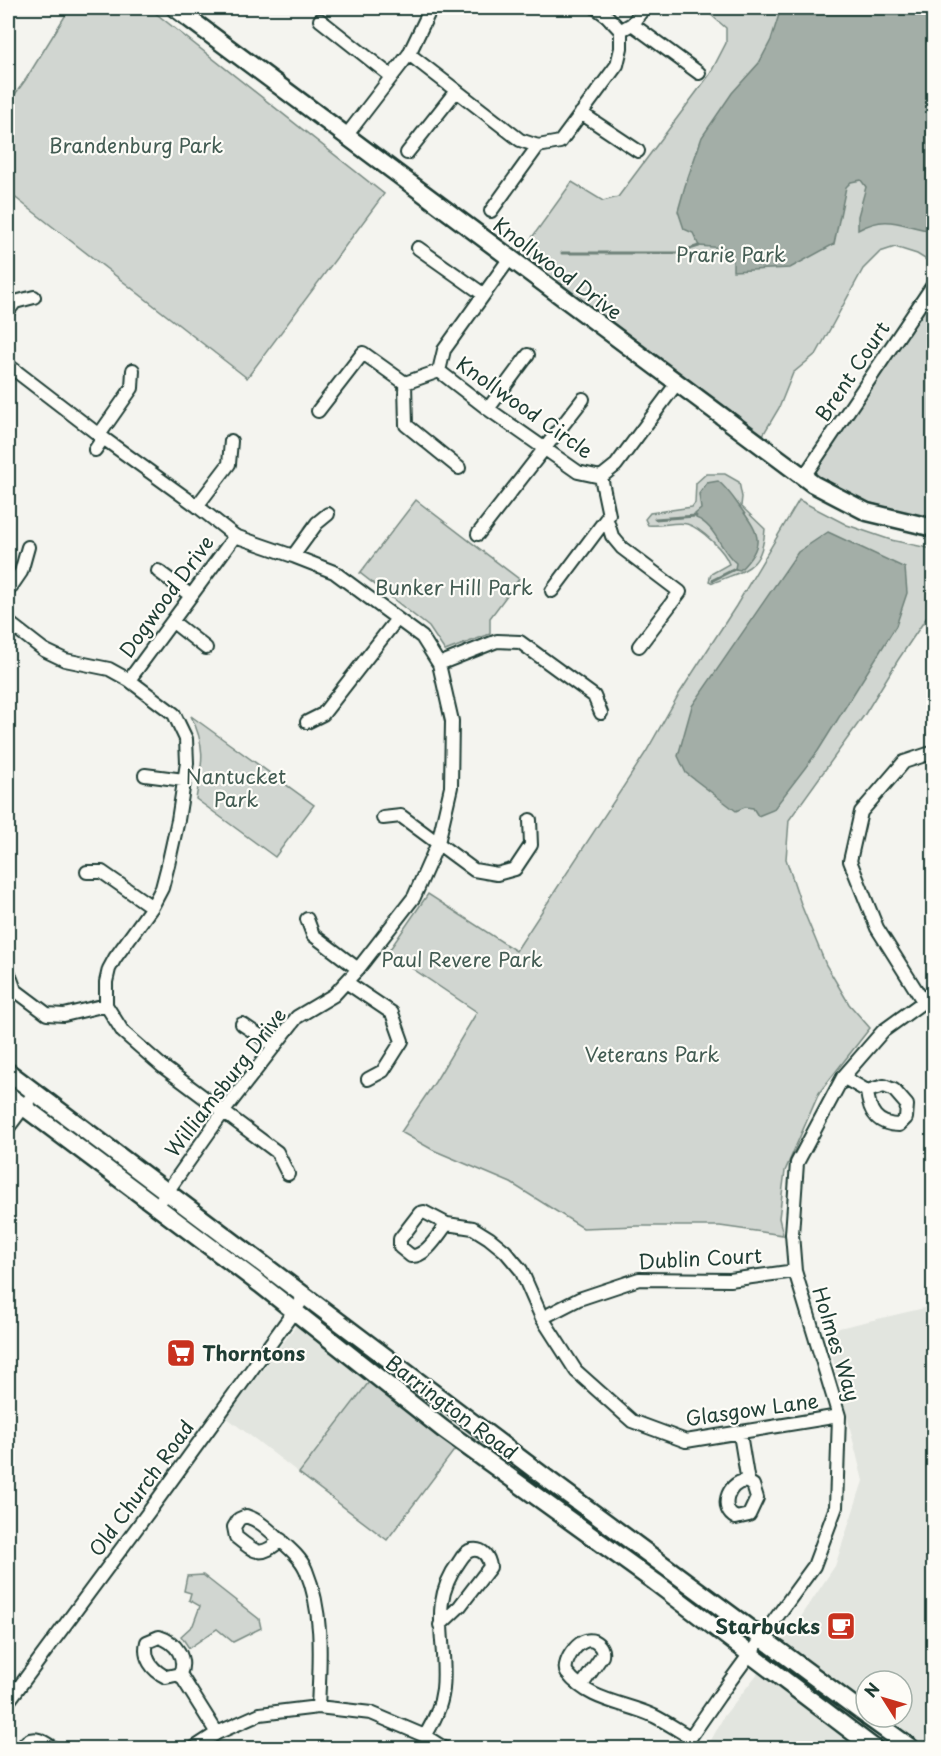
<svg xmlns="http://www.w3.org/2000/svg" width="941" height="1756" viewBox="0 0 941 1756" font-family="'Playpen Sans',sans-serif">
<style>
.built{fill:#e2e5df;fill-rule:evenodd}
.green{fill:#d1d6d1;stroke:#788a82;stroke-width:1.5}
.water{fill:#a3aea7;stroke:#6e8179;stroke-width:1.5}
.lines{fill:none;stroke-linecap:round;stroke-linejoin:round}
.stream{stroke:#6e8179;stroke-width:3}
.street-casing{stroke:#1f3d34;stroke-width:16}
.secondary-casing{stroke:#1f3d34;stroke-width:21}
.street{stroke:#fdfcf7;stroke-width:12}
.secondary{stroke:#fdfcf7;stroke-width:16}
.labels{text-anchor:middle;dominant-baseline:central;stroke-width:4.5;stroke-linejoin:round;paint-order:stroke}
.park-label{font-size:20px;fill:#435c53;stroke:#fdfcf7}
.street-label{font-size:20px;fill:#1f3d34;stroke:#fdfcf7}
.poi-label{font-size:20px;font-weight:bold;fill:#1f3d34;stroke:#fdfcf7;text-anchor:start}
</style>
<rect width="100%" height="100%" fill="#f4f4ef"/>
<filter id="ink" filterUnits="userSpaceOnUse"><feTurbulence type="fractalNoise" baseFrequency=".0167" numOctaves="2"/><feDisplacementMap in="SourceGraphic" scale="12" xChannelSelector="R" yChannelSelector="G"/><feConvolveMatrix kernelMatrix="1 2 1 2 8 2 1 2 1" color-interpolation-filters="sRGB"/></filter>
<g filter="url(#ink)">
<path class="built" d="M933,1306V1748H707L724,1716L793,1629L835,1566L863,1481L826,1331ZM866,1681H902V1717H866Z
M299,1322L372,1378L299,1473L226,1417Z"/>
<path class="green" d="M70,8H149L384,194L247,378L8,192V104L26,79Z
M710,8H933V264L917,254L895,247L880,252L863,269L817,353L793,373L779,408L763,435L520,254L572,182L603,201L618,197L710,74L726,43V28L710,14Z
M933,293V520L863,501L817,476L815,471Z
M706,474H725L739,482L742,497L741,506L765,529C762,571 745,569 713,583L709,581L711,574L729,564C725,551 701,528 687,524C675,521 661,527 648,525L645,519L650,513L692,507L695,503L696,483Z
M416,500L519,579L490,618V634L445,651L429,627L360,573Z
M799,500L847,525L891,540L933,549V608L898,660L865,714L789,820L786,859L802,907L826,965L849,1004L870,1028L819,1093L785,1171L779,1218L783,1235L720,1226H638L583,1228L511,1183L433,1150L401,1132L435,1082L477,1012L388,952L428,894L516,951L646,752L679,694L736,606Z
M191,716L314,805L275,857L196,799C202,764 207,749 191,716Z
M372,1378L459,1444L387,1540L299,1473Z
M203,1575L259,1619L261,1628L233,1642L217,1629L189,1648L181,1636L193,1625L200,1606L189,1600L191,1593L184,1591L187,1576Z"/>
<path class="water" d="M781,8H933V231C901,227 890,213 858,230V216L866,187L861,180L851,182L846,187L834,244L790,268L733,271V259L725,248L699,246L693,233L684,229L678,211L685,186L702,137L732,93L759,63L771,40Z
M718,481C728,489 734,499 742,510C760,535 765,545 740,570L735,569L736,563C720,550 715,525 696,518L695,514L701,509L699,494L707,483Z
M828,532L905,568L907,593L896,626L818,751L773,810L758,816L753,808L745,807L736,811L686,773L678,756L692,706L798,552Z"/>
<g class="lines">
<path class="stream" d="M562,253H677L699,246
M655,519L696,516
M713,580L735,569"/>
<g class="street-casing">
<path id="street" d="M320,20L391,76
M632,24L699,73
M625,28L632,24L644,8
M409,54L520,140L538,146L560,142L617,65L621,48V31L607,16L596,8
M581,113L638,151
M346,136L409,54L431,8
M407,153L456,91
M491,211L538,146
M418,248L483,294
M8,311L15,302L34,297
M8,365L99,435L197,506L235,536L293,556L334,572L422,637L439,664L452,721L451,787L438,843L414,897L358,969L334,995L297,1017L224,1111L162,1199
M439,371L488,409L578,472L601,477L616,465L677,383
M439,371L444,350L510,258
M405,383L406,425L459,468
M405,383L439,371
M488,409L528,355
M318,411L363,353L405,383
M99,435L132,388L133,370
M95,450L103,438
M803,478L933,285
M197,506L229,464L231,441
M607,520L612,536L622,548L680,592L639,646
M478,534L583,399
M293,556L317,523L328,514
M158,571L190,595
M8,591L21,572L28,547
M552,591L609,515L601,477
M8,622L44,650L65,660L109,669L129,680L174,714L186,739L187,763L178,820L168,865L162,888L152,907L115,958L109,969L106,982V1005L123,1032L162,1066L277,1152L288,1174
M173,622L206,648
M439,664L497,641L520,642L594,696L601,713
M129,680L235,536
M307,722L323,714L397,619
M145,775L184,780
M383,818L401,816L474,870L497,874L515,869L531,845L530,820
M87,872H102L152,907
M307,919L313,935L358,969
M8,971L15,990L47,1014L64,1015L106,1005
M346,982L392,1013L402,1041L383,1071L368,1079
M923,1001L877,928L850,861L861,812L904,762L934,752
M242,1024L275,1046
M843,1077L867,1091
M884,1086L894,1090L907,1105L906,1118L899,1125C876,1125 869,1111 867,1091Z
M8,1128L35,1092
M424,1212L447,1224C438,1235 426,1257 411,1256L400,1247V1239L420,1213Z
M447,1224L473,1228L489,1238L505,1251L521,1270L542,1318L576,1371L632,1421L686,1441L839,1416
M542,1318L579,1299L639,1279L730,1280L795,1271
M740,1434L748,1482
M745,1481L753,1485L757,1498L749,1515L736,1518C719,1510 727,1483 745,1481Z
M281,1540C260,1558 256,1553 236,1537L234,1527L239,1519L246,1516C259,1520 269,1530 279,1539C289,1548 301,1558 306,1570C324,1614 320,1661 318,1707
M180,1674L166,1677C152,1670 143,1658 147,1642L159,1637C176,1642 187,1658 180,1674L217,1733
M582,1685L602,1656C603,1651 602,1648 598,1644C583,1629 560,1663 567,1673C590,1702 624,1702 654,1716C666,1722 678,1730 690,1737
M8,1702L153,1506L305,1296
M425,1736C434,1721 441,1707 443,1689C448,1642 427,1605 459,1562C462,1557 466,1551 472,1550C483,1548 489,1557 490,1567L460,1606L440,1625
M22,1748C30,1733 42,1740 53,1748
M194,1748L217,1733L260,1714L318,1707L371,1713L425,1736L444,1748
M683,1748L719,1696L814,1566L836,1507L839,1416L795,1271L792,1234L797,1163L843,1077L883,1031L934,994"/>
</g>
<g class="secondary-casing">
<path id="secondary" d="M175,8L813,484L867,512L934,528
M8,1072L550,1481L866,1715
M8,1095L260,1284L443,1429L655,1582L874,1748
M868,1717L911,1748"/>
</g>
<use href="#street" class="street"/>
<use href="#secondary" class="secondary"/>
</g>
</g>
<defs>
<g id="supermarket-square" transform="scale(1.5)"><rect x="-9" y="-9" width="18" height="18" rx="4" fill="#c8321e" stroke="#fdfcf7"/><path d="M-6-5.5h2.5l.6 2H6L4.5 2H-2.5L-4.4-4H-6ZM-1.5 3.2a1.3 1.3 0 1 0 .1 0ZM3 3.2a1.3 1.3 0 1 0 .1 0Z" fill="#fff"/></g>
<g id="cafe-square" transform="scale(1.5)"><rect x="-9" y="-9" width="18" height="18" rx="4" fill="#c8321e" stroke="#fdfcf7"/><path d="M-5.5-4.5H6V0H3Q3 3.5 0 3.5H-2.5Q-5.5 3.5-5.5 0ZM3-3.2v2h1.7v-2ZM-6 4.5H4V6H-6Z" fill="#fff"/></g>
</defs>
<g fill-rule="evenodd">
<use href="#supermarket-square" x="181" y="1353"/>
<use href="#cafe-square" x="841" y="1626"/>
</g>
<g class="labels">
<g class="park-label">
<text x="136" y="145">Brandenburg Park</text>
<text x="731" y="254">Prarie Park</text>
<text x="454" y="587">Bunker Hill Park</text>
<text x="236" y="776">Nantucket<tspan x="236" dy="23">Park</tspan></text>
<text x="462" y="959">Paul Revere Park</text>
<text x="652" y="1054">Veterans Park</text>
</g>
<g class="street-label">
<text transform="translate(558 268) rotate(37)">Knollwood Drive</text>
<text transform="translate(852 371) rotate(-56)">Brent Court</text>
<text transform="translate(525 407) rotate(35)">Knollwood Circle</text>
<text transform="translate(166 596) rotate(-54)">Dogwood Drive</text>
<text transform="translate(225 1082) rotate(-52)">Williamsburg Drive</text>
<text transform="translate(700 1258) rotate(-3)">Dublin Court</text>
<text transform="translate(837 1344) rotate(73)">Holmes Way</text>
<text transform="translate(452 1407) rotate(37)">Barrington Road</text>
<text transform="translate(752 1409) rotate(-8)">Glasgow Lane</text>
<text transform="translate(141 1488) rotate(-54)">Old Church Road</text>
</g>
<g class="poi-label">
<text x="202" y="1353">Thorntons</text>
<text x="820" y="1626" text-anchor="end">Starbucks</text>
</g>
</g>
<rect width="941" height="1756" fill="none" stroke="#fdfcf7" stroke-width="30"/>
<rect x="15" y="15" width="911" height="1726" fill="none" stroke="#1f3d34" stroke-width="2" filter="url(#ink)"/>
<g transform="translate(884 1699) rotate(307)"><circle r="28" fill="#fdfcf7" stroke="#a4b0a9" stroke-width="1.5"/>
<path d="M0-4.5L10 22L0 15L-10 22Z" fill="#c8321e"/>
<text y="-9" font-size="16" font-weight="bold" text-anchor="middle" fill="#1f3d34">N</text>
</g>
</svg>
